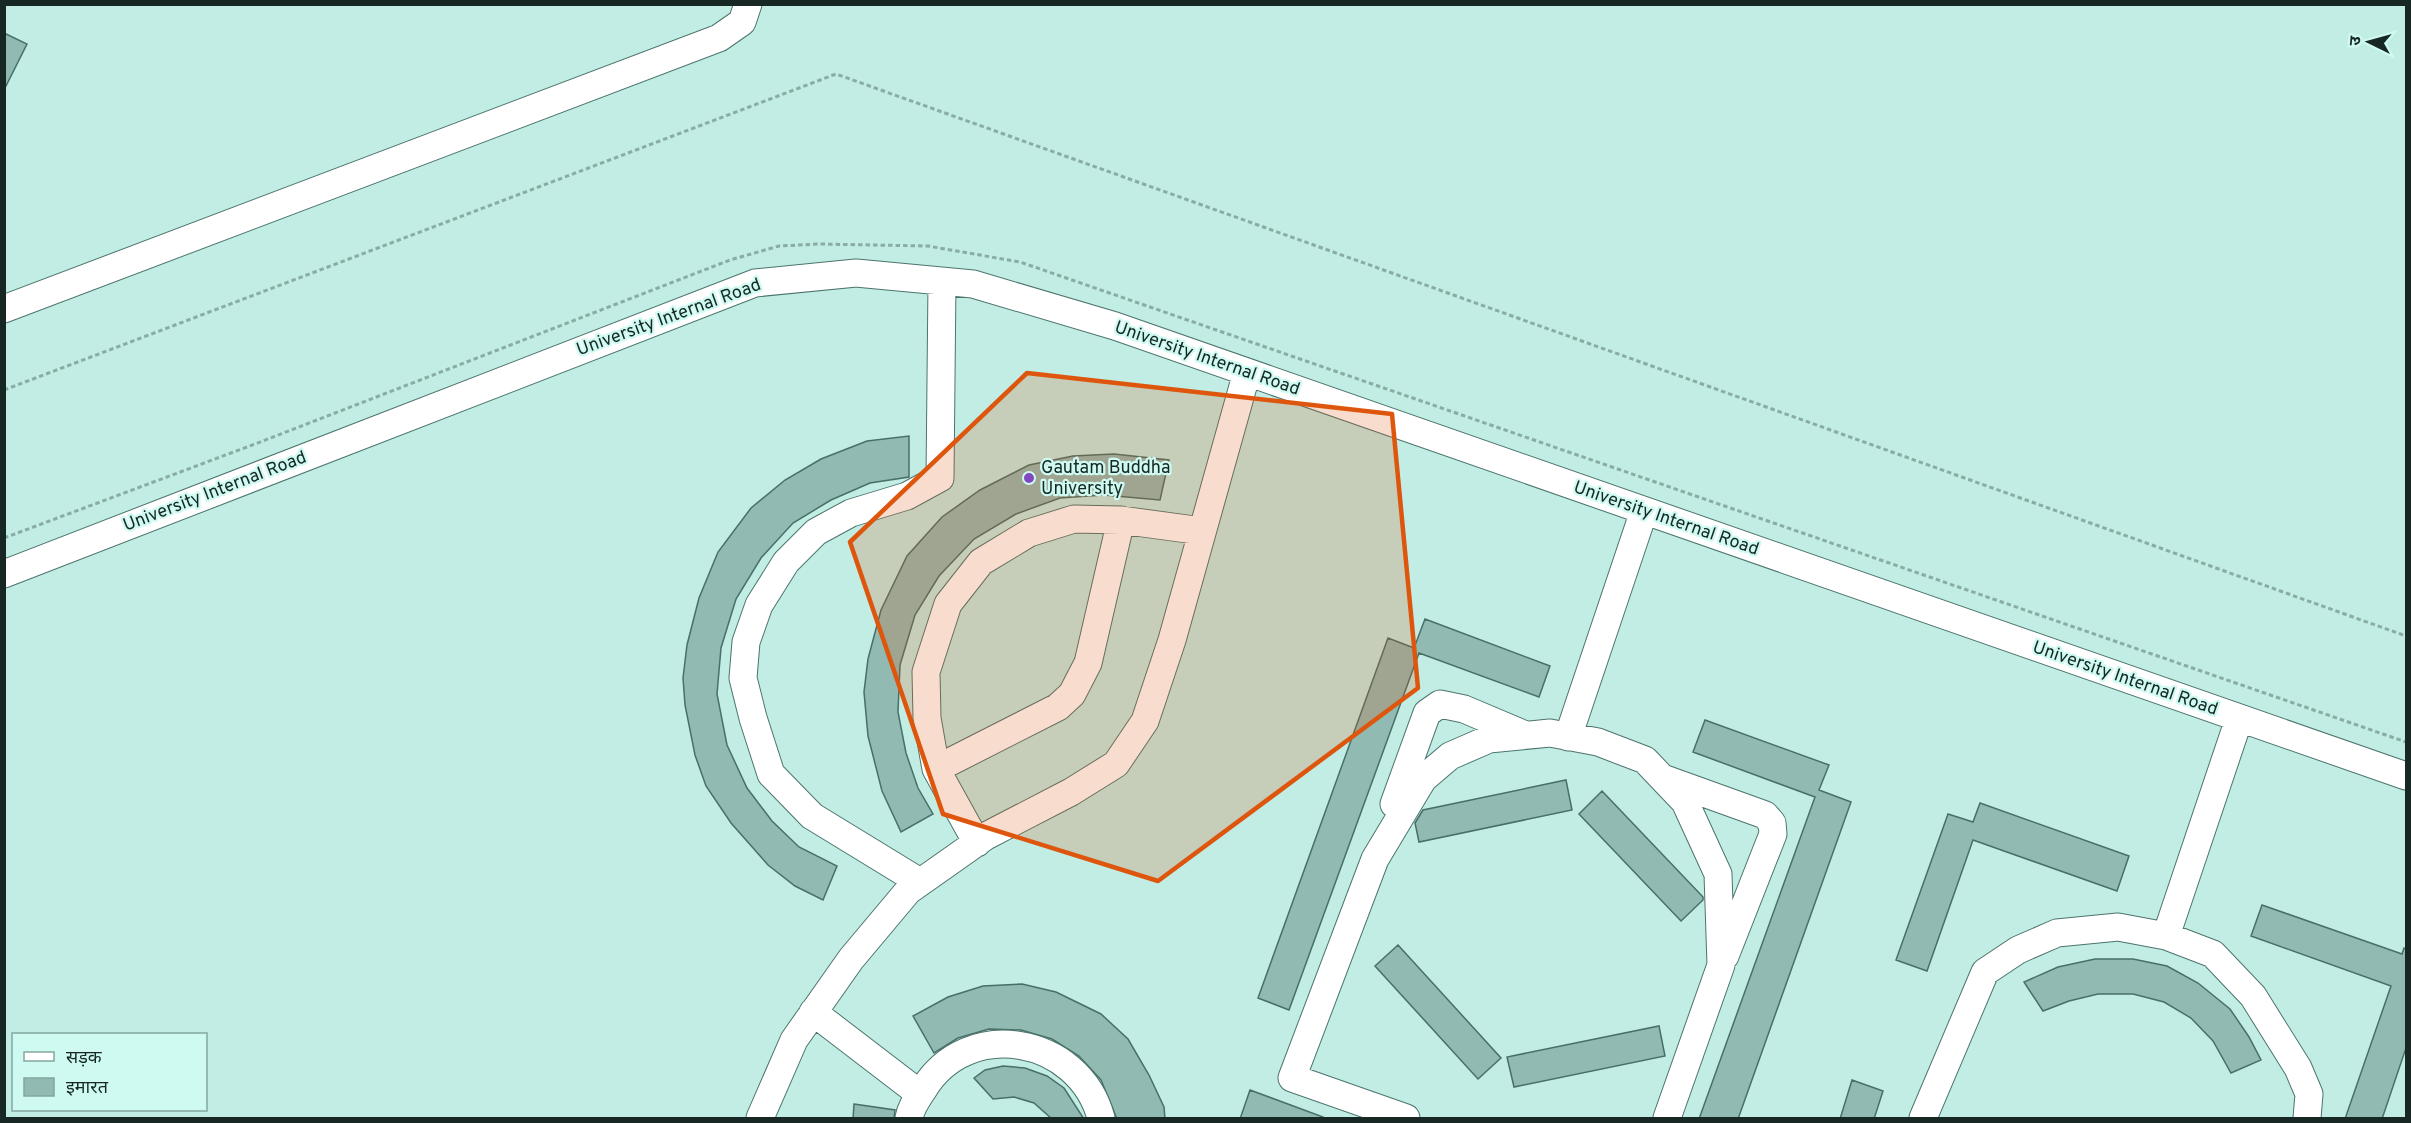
<svg xmlns="http://www.w3.org/2000/svg" width="2411" height="1123" viewBox="0 0 2411 1123" font-family="Overpass,'Noto Sans Devanagari',sans-serif">
<style>
.building{fill:#90bab2;stroke:#487069;stroke-width:1.5}
.lines{fill:none;stroke-linecap:round;stroke-linejoin:round}
.minor-casing{stroke:#4c746d;stroke-width:29}
.path{stroke:#89aca5;stroke-width:3;stroke-dasharray:4.5 3;stroke-linecap:butt}
.minor{stroke:#fff;stroke-width:27}
.marked{fill:#de560d;fill-opacity:0.2;stroke:#de560d;stroke-width:4.5;stroke-linejoin:round}
.poi-dot{fill:#8149c0;stroke:#cefaf1;stroke-width:2}
.labels{text-anchor:middle;dominant-baseline:central;stroke-width:4.5;stroke-linejoin:round;paint-order:stroke}
.street-label{font-size:18px;fill:#162724;stroke:#cefaf1}
.poi-label{font-size:18px;fill:#162724;stroke:#cefaf1;text-anchor:start}
</style>
<rect width="100%" height="100%" fill="#c1ede4"/>
<path class="building" d="M4,33L27,44L4,90Z
M909,436V477L870,483L831,500L793,523L761,558L736,599L721,648L717,694L727,745L747,788L772,821L799,847L837,866L823,900L795,886L768,865L731,823L706,786L695,755L685,705L683,678L687,645L699,598L718,552L751,508L785,480L821,459L867,441Z
M1114,454L1169,460L1160,500L1104,495L1060,498L1016,514L974,539L939,576L915,615L900,665L898,712L906,753L918,788L933,814L901,832L882,791L868,736L864,692L868,659L881,610L907,556L942,517L980,490L1029,465L1073,456Z
M1425,619L1550,666L1539,697L1419,653L1289,1010L1258,998L1388,638L1414,648Z
M1705,720L1829,765L1819,790L1851,802L1738,1119H1699L1815,797L1693,752Z
M1566,780L1572,810L1419,842L1415,823L1423,810Z
M1602,791L1703,897V900L1681,921L1579,814Z
M1980,803L2129,856L2117,891L1973,840L1927,971L1896,960L1948,814L1973,822Z
M2262,905L2402,954L2404,948L2406,949V1048L2382,1119H2345L2391,986L2251,936Z
M1398,945L1501,1058L1478,1079L1375,966Z
M2095,959H2133L2167,966L2198,983L2230,1009L2249,1037L2261,1060L2231,1073L2213,1041L2191,1018L2164,1002L2133,994H2098L2069,1001L2043,1011L2024,982L2058,967Z
M1022,984L1056,992L1101,1014L1128,1039L1149,1075L1164,1107L1165,1119H1117L1101,1080L1079,1056L1052,1039L1021,1030L989,1029L958,1038L934,1053L913,1016L948,997L983,986Z
M1659,1026L1665,1056L1514,1087L1507,1057Z
M1003,1066L1025,1068L1047,1076L1064,1088L1084,1119H1052L1034,1103L1014,1097L993,1099L974,1078L985,1070Z
M1852,1080L1883,1091L1874,1119H1840Z
M1250,1090L1323,1117V1119H1240Z
M854,1104L895,1110L894,1119H853Z"/>
<g class="lines">
<g class="minor-casing">
<path id="minor" d="M4,309L719,38L742,22L748,4
M4,574L755,283L856,273L973,284L1115,326L2406,776
M1568,737L1644,511
M936,769L1058,707L1072,694L1088,663L1121,520
M1665,779L1765,815L1772,823L1773,834L1725,956
M1394,804L1427,713L1440,704L1464,709L1523,734
M977,843L936,769L927,718L926,672L948,604L981,562L1029,533L1074,519L1121,520L1202,531
M920,882L812,816L771,774L753,718L743,678L746,642L759,605L786,562L816,532L851,513L907,496L940,478L942,281
M2166,936L2239,719
M813,1012L920,1094
M760,1118L794,1040L851,959L908,891L986,836L1071,792L1116,764L1145,721L1172,640L1247,372
M909,1118C911,1107 917,1099 923,1090C967,1016 1079,1036 1101,1118
M1406,1118L1292,1078L1375,859L1423,779L1450,756L1489,739L1550,733L1598,742L1645,760L1685,802L1718,874L1721,965L1667,1118
M1923,1118L1985,972L2018,950L2057,933L2118,927L2166,936L2213,954L2253,996L2298,1068L2309,1094L2307,1118"/>
</g>
<path class="path" d="M4,390L836,74L2406,636
M4,538L255,444L730,260L779,246L819,244L928,246L1020,262L2406,742"/>
<use href="#minor" class="minor"/>
</g>
<path class="marked" d="M1027,373L1392,414L1418,688L1158,881L943,814L850,542Z"/>
<circle class="poi-dot" cx="1029" cy="478" r="6"/>
<g class="labels">
<g class="street-label">
<text transform="translate(669 318) rotate(-20)">University Internal Road</text>
<text transform="translate(1207 359) rotate(19)">University Internal Road</text>
<text transform="translate(215 492) rotate(-21)">University Internal Road</text>
<text transform="translate(1666 519) rotate(19)">University Internal Road</text>
<text transform="translate(2125 679) rotate(19)">University Internal Road</text>
</g>
<g class="poi-label">
<text x="1041" y="468">Gautam Buddha<tspan x="1041" dy="21">University</tspan></text>
</g>
</g>
<rect width="2411" height="1123" fill="none" stroke="#162724" stroke-width="12"/>
<rect x="12" y="1033" width="195" height="78" fill="#cefaf1" stroke="#84a69f" stroke-width="1.5"/>
<rect x="24" y="1052" width="30" height="9" fill="#ffffff" stroke="#84a69f" stroke-width="1.5"/>
<text x="66" y="1063" font-size="18" fill="#162724">सड़क</text>
<rect x="24" y="1078" width="30" height="18" fill="#90bab2" stroke="#84a69f" stroke-width="1.5"/>
<text x="66" y="1093" font-size="18" fill="#162724">इमारत</text>
<g transform="translate(2369 42) rotate(275)" stroke="#cefaf1" stroke-width="4.5" paint-order="stroke">
<path d="M0-4.5L10 22L0 15L-10 22Z" fill="#162724"/>
<text y="-9" font-size="16" font-weight="bold" text-anchor="middle" fill="#162724">उ</text>
</g>
</svg>
